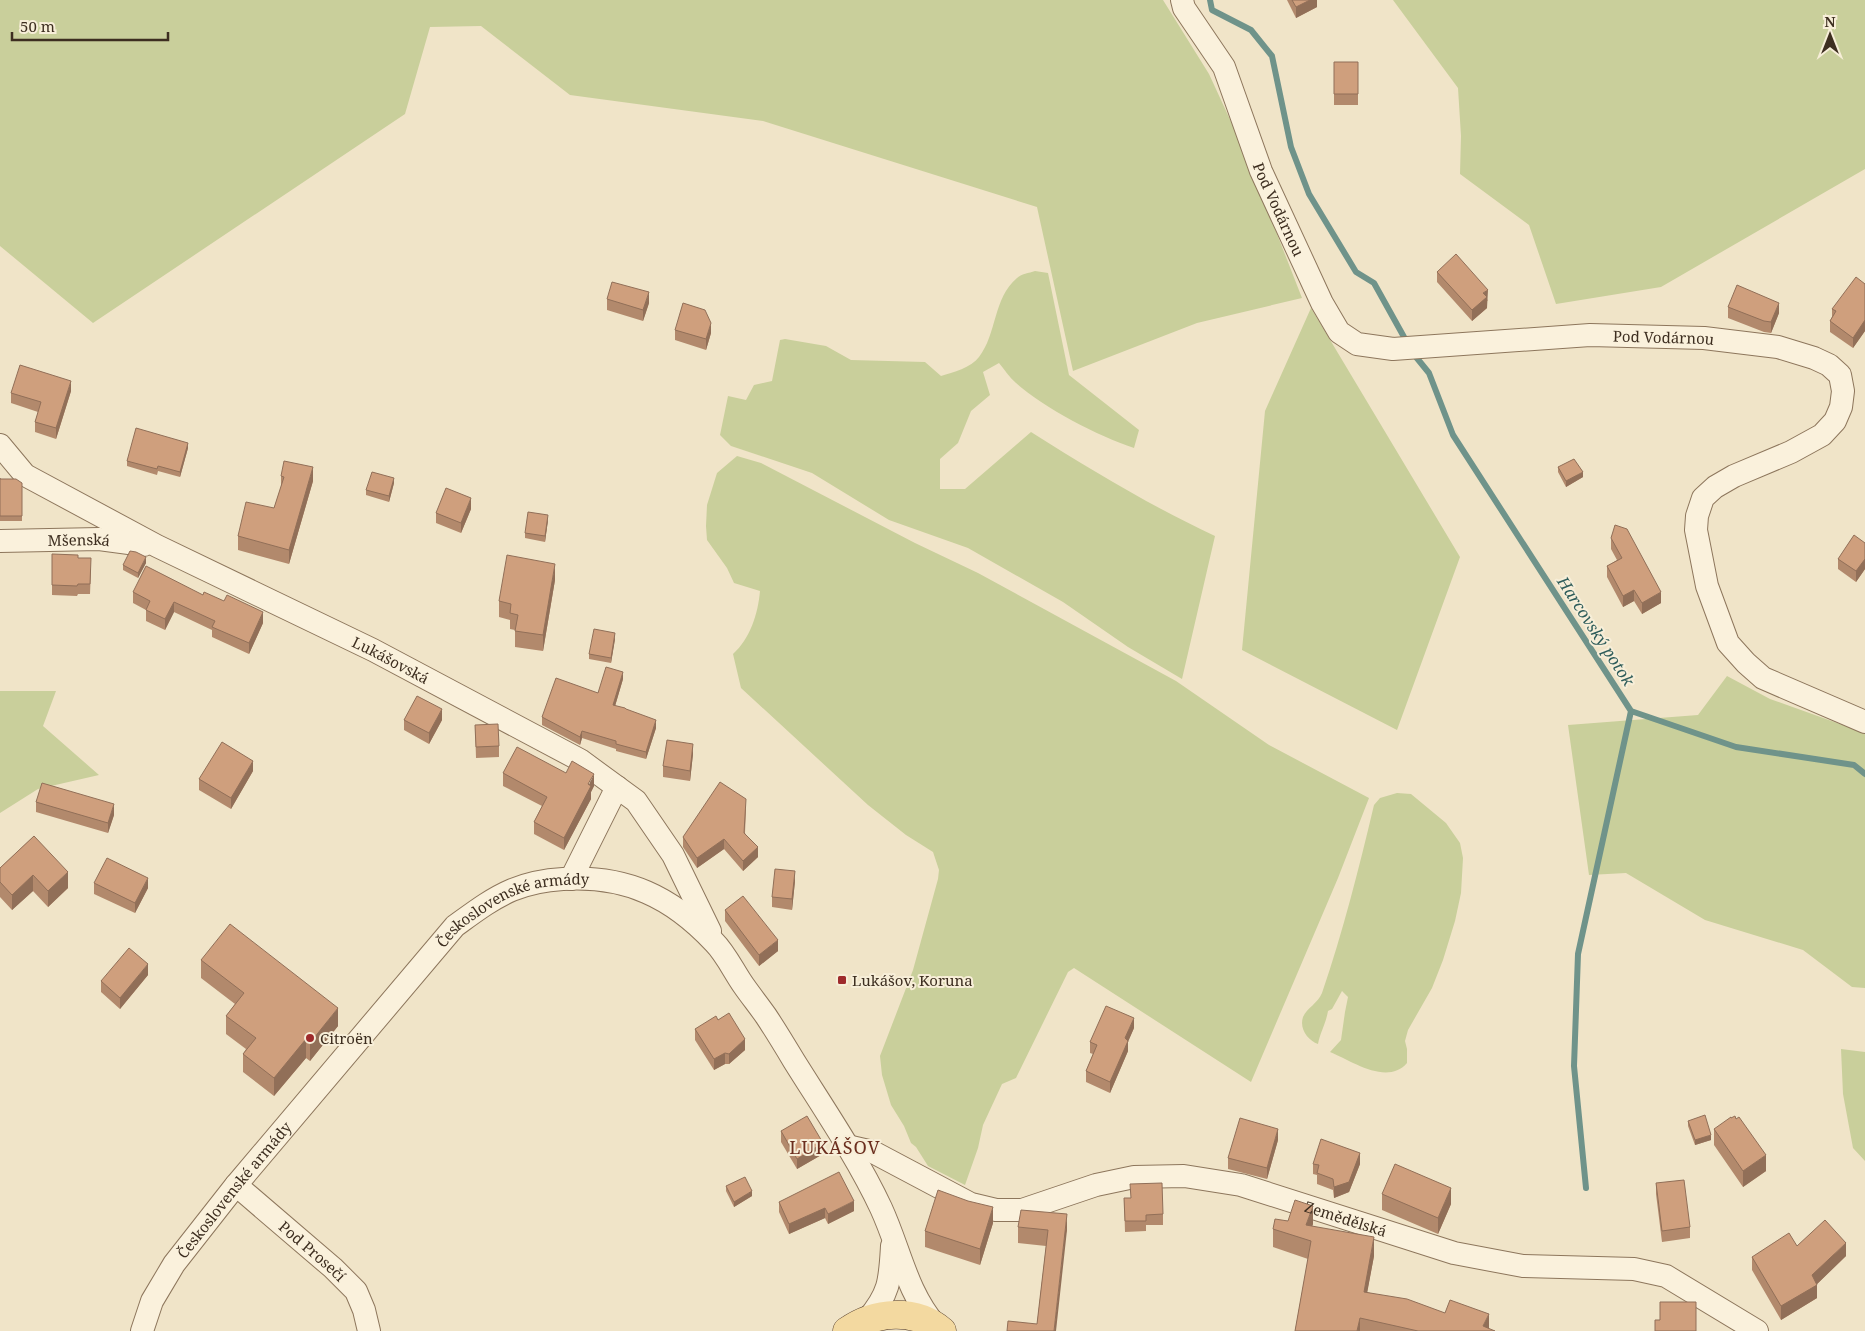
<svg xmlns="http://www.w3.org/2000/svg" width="1865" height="1331" viewBox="0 0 1865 1331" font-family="'Noto Serif',serif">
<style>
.green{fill:#c9cf9b}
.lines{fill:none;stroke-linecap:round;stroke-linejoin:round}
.stream{stroke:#6f938a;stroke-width:6}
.minor-casing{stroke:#8d765c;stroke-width:24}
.primary-casing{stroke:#5b4430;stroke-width:29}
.minor{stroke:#faf1dc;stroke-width:22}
.primary{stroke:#f3d9a0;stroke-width:28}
.wall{fill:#b2896c}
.shaded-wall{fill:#916f58}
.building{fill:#cf9f7d;stroke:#916f58}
.poi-dot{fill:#9e2a2b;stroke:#f7eed8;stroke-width:2}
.labels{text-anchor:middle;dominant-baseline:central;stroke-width:4;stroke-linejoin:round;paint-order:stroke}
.street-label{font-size:15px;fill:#3d2e20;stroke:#f7eed8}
.poi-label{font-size:15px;fill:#3d2e20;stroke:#f7eed8;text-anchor:start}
.water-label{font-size:16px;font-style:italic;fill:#2f5d5a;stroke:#f7eed8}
.quarter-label{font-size:18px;letter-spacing:1px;fill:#6b2e1e;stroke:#f7eed8}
</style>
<rect width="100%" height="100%" fill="#f0e4c8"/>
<path class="green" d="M0,0H1163L1209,74L1245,152L1302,298L1197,323L1073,371L1037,207L763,121L570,95L481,26L430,27L405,114L93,323L0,246Z
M1393,0H1865V169L1661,287L1556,304L1529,225L1460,174L1461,136L1458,88Z
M1035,271L1048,273L1069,375L1139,430L1134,448C1098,436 1044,408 1016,383C1009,377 1004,369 999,363L983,372L990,395L971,411L958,443L940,459V489H965L1031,432C1091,470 1151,506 1215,536L1182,679L1128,647L1063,602L968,548L889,520L812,473L731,446L720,435L728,396L746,400L754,385L772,381L780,340L785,339L826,346L851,360L925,362L941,376C953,372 971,368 979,357C997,334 993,298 1017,278C1021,274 1029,273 1035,271Z
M1311,308L1460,557L1397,730L1242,650L1265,411Z
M737,456L761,463L915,543L978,573L1176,681L1269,745L1369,798L1338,878L1251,1082L1074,968L1068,972L1016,1078L1002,1084L983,1125L978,1148L965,1185L928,1166L916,1147L911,1143L904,1126L891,1105L882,1075L880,1056L913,970L938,879L939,870L933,852L906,835L868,805L741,688L733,654C750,639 758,614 760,591L734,583L727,568L707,540L706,526L707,505L717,473Z
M1727,676L1770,699L1865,733V988L1852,987L1803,950L1705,920L1626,873L1589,875L1568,725L1698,715Z
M0,691H56L43,726L99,775L38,789L0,813Z
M1397,793L1411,794L1446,823L1460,843L1463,858L1461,893L1455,921L1443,960L1432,988L1408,1030L1405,1041L1407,1049V1063C1387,1086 1352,1061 1330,1052L1341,1040L1345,1012L1348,997L1342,991L1332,1009L1328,1011C1326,1023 1320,1033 1318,1044C1308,1040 1299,1029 1303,1017C1307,1008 1318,1003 1322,993C1343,932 1359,868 1374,805L1380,798Z
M1841,1049L1865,1052V1161L1853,1148L1843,1094Z"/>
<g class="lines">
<path class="stream" d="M1210,0L1212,10L1251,30L1272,56L1291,147L1309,194L1356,272L1374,283L1404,337
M1416,357L1429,373L1453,435L1631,711L1736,747L1854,765L1865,774
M1586,1188L1574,1066L1578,954L1631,711"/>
<g class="minor-casing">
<g id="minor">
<path id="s1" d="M1182,0L1184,8L1224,67L1261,171L1322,303L1339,332L1357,344L1393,349L1590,335L1704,338L1778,347L1814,358L1829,365L1840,375L1843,391L1841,407L1835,421L1822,435L1791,452L1734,476L1715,487L1703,498L1697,516L1696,530L1707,586L1728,643L1746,663L1763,678L1865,722"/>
<path id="s2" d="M0,445L25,475L157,546L373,650L580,760L636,801L673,855L710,931"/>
<path id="s3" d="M0,541L99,539L144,545"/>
<path d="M571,879L617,787"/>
<path id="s4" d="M847,1146L873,1152L971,1204L996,1210H1022L1096,1185L1134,1177L1184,1176L1241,1185L1454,1253L1523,1266L1634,1269L1666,1276L1757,1331"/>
<path id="s5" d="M236,1185L333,1268L356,1291L364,1310L369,1331"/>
<path d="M867,1320C890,1293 890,1280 892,1246"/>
<path id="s6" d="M142,1331L152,1301L174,1264L236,1185L455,926C473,913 491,899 512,890C529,883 545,880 563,879C626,875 672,897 714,942C726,954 734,972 744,986C751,996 759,1006 766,1016C776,1031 785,1046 794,1061C824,1109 857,1157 881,1208C900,1249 906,1291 936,1326"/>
</g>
</g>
<g class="primary-casing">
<path id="primary" d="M847,1331C875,1311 915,1308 942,1331"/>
</g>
<use href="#minor" class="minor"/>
<use href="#primary" class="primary"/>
</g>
<path class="wall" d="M1287,0H1317V7L1296,18Z
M1334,62H1358V105H1334Z
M1437,272L1488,300L1487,301V308L1472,321L1437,282Z
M1865,284V331L1853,348L1830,332V321L1832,317V309Z
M607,299L649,303L643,321L607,310Z
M1728,307L1779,313L1771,333L1764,332L1728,318Z
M675,330L711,333L706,350L675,340Z
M71,391L56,439L35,432V422L38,412L11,403V393Z
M188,448L180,477L158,471L157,475L127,466V461Z
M1558,467L1583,477L1566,487L1558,472Z
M281,476L313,481L289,564L238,550V536L274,508L281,487Z
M0,478V479L22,483V521H0Z
M394,483L389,502L366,495V490Z
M471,509L461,533L436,523V513Z
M548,520L545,542L525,538V533Z
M1611,538L1661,603L1642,614L1634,601L1623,607L1607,577V566L1617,560L1611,549Z
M1865,543V569L1856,582L1838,569V559Z
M52,554L91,569L90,594H78L77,596L52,595Z
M146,563L138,578L123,570V565Z
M555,580L543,651L515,647V630L510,629V620L499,617V601Z
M133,592L203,595L263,623L249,654L212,637V630L174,612L165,630L146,621V610L133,603Z
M615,639L611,663L589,659V654Z
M623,679L615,706L626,709L656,728L646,759L616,751V749L582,738L580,745L542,725V717L598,693Z
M404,720H442L429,744L404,730Z
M475,725L499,746V757L476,758Z
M693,754L690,781L663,777V766Z
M253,771L231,809L199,790V779Z
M503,773H566L594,786L591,792V799L564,850L534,834V822L542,806L503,786Z
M36,802L114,815L108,833L36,812Z
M746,809L745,833L758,857L743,871L724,849L697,868L683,847V837Z
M34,836L68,888L48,907L33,891L12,910L0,897V868Z
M795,881L792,910L772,907V897Z
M94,883L148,888L135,913L94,894Z
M725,910L778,951L759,966L725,921Z
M201,960L338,1026L310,1061L306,1058L274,1096L243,1072V1054L246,1049L226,1034V1016L235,1004L201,978Z
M148,975L120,1009L101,992V981Z
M718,1020L745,1050L729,1064H725L714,1070L695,1040V1029Z
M1134,1028L1128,1041V1051L1110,1093L1086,1082V1071L1093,1054L1090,1053V1042Z
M1688,1121L1711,1140L1695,1145L1688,1126Z
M1714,1129L1766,1171L1743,1187L1714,1145Z
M781,1131L823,1154L797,1169L781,1142Z
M1278,1140L1267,1179L1228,1169V1158Z
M1313,1164H1360L1349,1192L1334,1198L1333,1190L1317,1184V1175L1313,1174Z
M1656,1183L1690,1227V1238L1662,1242L1656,1194Z
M726,1186L752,1196L734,1207L726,1191Z
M1382,1194L1451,1204L1438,1234L1382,1210Z
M1124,1198L1163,1214V1225H1146V1231L1125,1232Z
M968,1201L993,1223L980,1265L925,1247V1231Z
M779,1202L854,1211L828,1224L825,1218L789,1234L779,1212Z
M1288,1221L1313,1224L1312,1226L1374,1256L1367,1292L1495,1331H1295L1308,1259L1273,1247V1229Z
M1018,1227L1067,1230L1037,1324L1046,1246L1018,1243Z
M1797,1246L1846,1256L1817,1284V1298L1781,1320L1752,1270V1257Z"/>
<path class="shaded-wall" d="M1310,0H1317V7L1296,18V7Z
M1488,290L1487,308L1472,321V310L1483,293Z
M649,292V303L643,321V310Z
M1779,303V313L1771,333V322Z
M1865,320V331L1853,348V338Z
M711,323V333L706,350V339Z
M71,381V391L56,439V428Z
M188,443V448L180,477V472Z
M313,467V481L289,564V550Z
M1583,472V477L1566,487V481Z
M394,478V483L389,502V496Z
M471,498V509L461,533V523Z
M548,515V520L545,542V536Z
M146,557V563L138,578V573Z
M1865,559V569L1856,582V571Z
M555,564V580L543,651V635Z
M1634,590V601L1623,607V596Z
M1661,592V603L1642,614V603Z
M174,602V612L165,630V619Z
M263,612V623L249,654V643Z
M615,633V639L611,663V658Z
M623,672V679L613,713V705Z
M442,709V720L429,744V733Z
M656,720V728L646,759V752Z
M582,731V738L580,745V737Z
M693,744V754L690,781V771Z
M253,761V771L231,809V798Z
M594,774V786L591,792V799L564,850V838Z
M114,804V815L108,833V823Z
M724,839V849L697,868V858Z
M758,847V857L743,871V861Z
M795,871V881L792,910V899Z
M68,872V888L48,907V891Z
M33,875V891L12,910V895Z
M148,878V888L135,913V903Z
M778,940V951L759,966V955Z
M148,964V975L120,1009V998Z
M338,1008V1026L310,1061V1043Z
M1134,1018V1028L1125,1049V1038Z
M306,1039V1058L274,1096V1078Z
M745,1039V1050L729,1064V1054Z
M1128,1041V1051L1110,1093V1082Z
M725,1053V1064L714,1070V1059Z
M1278,1129V1140L1267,1179V1168Z
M1711,1135V1140L1695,1145V1140Z
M823,1143V1154L797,1169V1159Z
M1360,1153V1164L1349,1192L1334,1198V1187Z
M1766,1155V1171L1743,1187V1171Z
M1451,1188V1204L1438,1234V1218Z
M752,1191V1196L734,1207V1202Z
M854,1201V1211L828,1224V1214Z
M1313,1206V1224L1307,1240L1306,1225Z
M993,1207V1223L980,1265V1249Z
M825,1208V1218L789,1234V1224Z
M1067,1214V1230L1056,1331H1054Z
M1374,1237V1256L1364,1310V1292Z
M1846,1243V1256L1814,1287L1817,1285V1298L1781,1320V1306L1812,1275Z
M1489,1314V1331L1483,1326Z
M1360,1318V1331H1357Z"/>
<path class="building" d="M1292,0H1310L1296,7Z
M1334,62H1358V94H1334Z
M1456,254L1488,290L1483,293L1487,297L1472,310L1437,272Z
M1856,277L1865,284V320L1853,338L1830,321L1836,311L1832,309Z
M612,282L649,292L643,310L607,299Z
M1737,285L1779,303L1771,322L1764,321L1728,307Z
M683,303L705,310L711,323L706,339L675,330Z
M20,365L71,381L56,428L35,422L41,402L11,393Z
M136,428L188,443L180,472L158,466L157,469L127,461Z
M1574,459L1583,472L1566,481L1558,467Z
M284,461L313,467L289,550L238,536L246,502L274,508L284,477L281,476Z
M372,472L394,478L389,496L366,490Z
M0,478V479H16L22,483V516H0Z
M446,488L471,498L461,523L436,513Z
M528,512L548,515L545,536L525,533Z
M1615,525L1627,529L1661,592L1642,603L1634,590L1623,596L1607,566L1622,558L1611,538Z
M1854,535L1865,543V559L1856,571L1838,559Z
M130,551L136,552L146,557L138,573L123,565Z
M52,554L78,555V558H91L90,584H78L77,586L52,585Z
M507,555L555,564L543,635L515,631L518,615L510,613L511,604L499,601Z
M146,566L203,595L204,592L224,601L227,595L263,612L249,643L212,627L215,621L174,602L165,619L146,610L150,601L133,592Z
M594,629L615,633L611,658L589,654Z
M606,667L623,672L613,705L625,708L626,709L656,720L646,752L616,744V741L582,731L580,737L542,717L556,678L598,693Z
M417,696L442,709L429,733L404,720Z
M498,724L499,746L476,747L475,725Z
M667,740L693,744L690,771L663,766Z
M222,742L253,761L231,798L199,779Z
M517,747L566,773L572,761L594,774L588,784L591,786L564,838L534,822L547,797L503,773Z
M720,782L746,799L744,833L758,847L743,861L724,839L697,858L683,837Z
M42,783L114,804L108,823L36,802Z
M34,836L68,872L48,891L33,875L12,895L0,882V868Z
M107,858L148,878L135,903L94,883Z
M775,869L795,871L792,899L772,897Z
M743,896L778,940L759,955L725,910Z
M230,924L338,1008L310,1043L306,1039L274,1078L243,1054L256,1038L226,1016L244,993L201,960Z
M129,948L148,964L120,998L101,981Z
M1106,1006L1134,1018L1125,1038L1128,1041L1110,1082L1086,1071L1097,1045L1090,1042Z
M729,1013L745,1039L729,1054L725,1053L714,1059L695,1029L716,1016L718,1020Z
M1705,1115L1711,1135L1695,1140L1688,1121Z
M807,1116L823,1143L797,1159L781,1131Z
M1735,1116L1736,1119L1739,1117L1766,1155L1743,1171L1714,1129L1731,1117V1118Z
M1240,1118L1278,1129L1267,1168L1228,1158Z
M1321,1139L1360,1153L1349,1182L1334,1187L1333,1179L1317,1173L1319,1165L1313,1164Z
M1395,1164L1451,1188L1438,1218L1382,1194Z
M839,1172L854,1201L828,1214L825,1208L789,1224L779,1202Z
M745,1177L752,1191L734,1202L726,1186Z
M1684,1180L1690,1227L1662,1231L1656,1183Z
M1162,1183L1163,1214L1146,1215V1221H1125L1124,1198H1131L1130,1184Z
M938,1190L968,1201L993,1207L980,1249L925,1231Z
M1295,1200L1313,1206L1306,1225L1374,1237L1364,1292L1407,1299L1445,1313L1450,1300L1489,1314L1483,1326L1495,1331H1418L1360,1318L1357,1331H1295L1311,1241L1273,1229L1275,1219L1288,1221Z
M1021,1210L1067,1214L1054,1331H1007L1008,1321L1037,1324L1048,1230L1018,1227Z
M1825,1220L1846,1243L1812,1275L1817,1285L1781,1306L1752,1257L1789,1233L1797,1246Z
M1660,1302H1696V1331H1655V1320H1660Z"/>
<g class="poi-dot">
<rect x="837" y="975" width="10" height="10" rx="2.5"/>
<circle cx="310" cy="1038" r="5"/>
</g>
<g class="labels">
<g class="street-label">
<text stroke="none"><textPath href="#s1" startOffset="232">Pod Vodárnou</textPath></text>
<text stroke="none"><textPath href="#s1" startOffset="698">Pod Vodárnou</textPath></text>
<text stroke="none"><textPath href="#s3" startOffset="79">Mšenská</textPath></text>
<text stroke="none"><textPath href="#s2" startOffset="449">Lukášovská</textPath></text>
<text stroke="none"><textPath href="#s6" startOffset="575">Československé armády</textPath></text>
<text stroke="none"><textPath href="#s6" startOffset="170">Československé armády</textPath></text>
<text stroke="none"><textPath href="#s4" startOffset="524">Zemědělská</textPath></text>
<text stroke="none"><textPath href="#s5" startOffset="101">Pod Prosečí</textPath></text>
</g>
<g class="poi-label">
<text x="852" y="980">Lukášov, Koruna</text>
<text x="320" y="1038">Citroën</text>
</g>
<g class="water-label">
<text transform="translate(1596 631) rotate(57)">Harcovský potok</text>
</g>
<g class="quarter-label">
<text x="835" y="1147">LUKÁŠOV</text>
</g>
</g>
<g transform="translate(1830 35)" stroke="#f7eed8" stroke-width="4" paint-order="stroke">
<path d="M0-4L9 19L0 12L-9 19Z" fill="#3d2e20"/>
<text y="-8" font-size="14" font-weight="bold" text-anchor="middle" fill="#3d2e20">N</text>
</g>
<path d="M12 32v8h156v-8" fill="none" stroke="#3d2e20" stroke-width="2.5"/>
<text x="20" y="32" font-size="15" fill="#3d2e20" stroke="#f7eed8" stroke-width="4" paint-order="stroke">50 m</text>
</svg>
